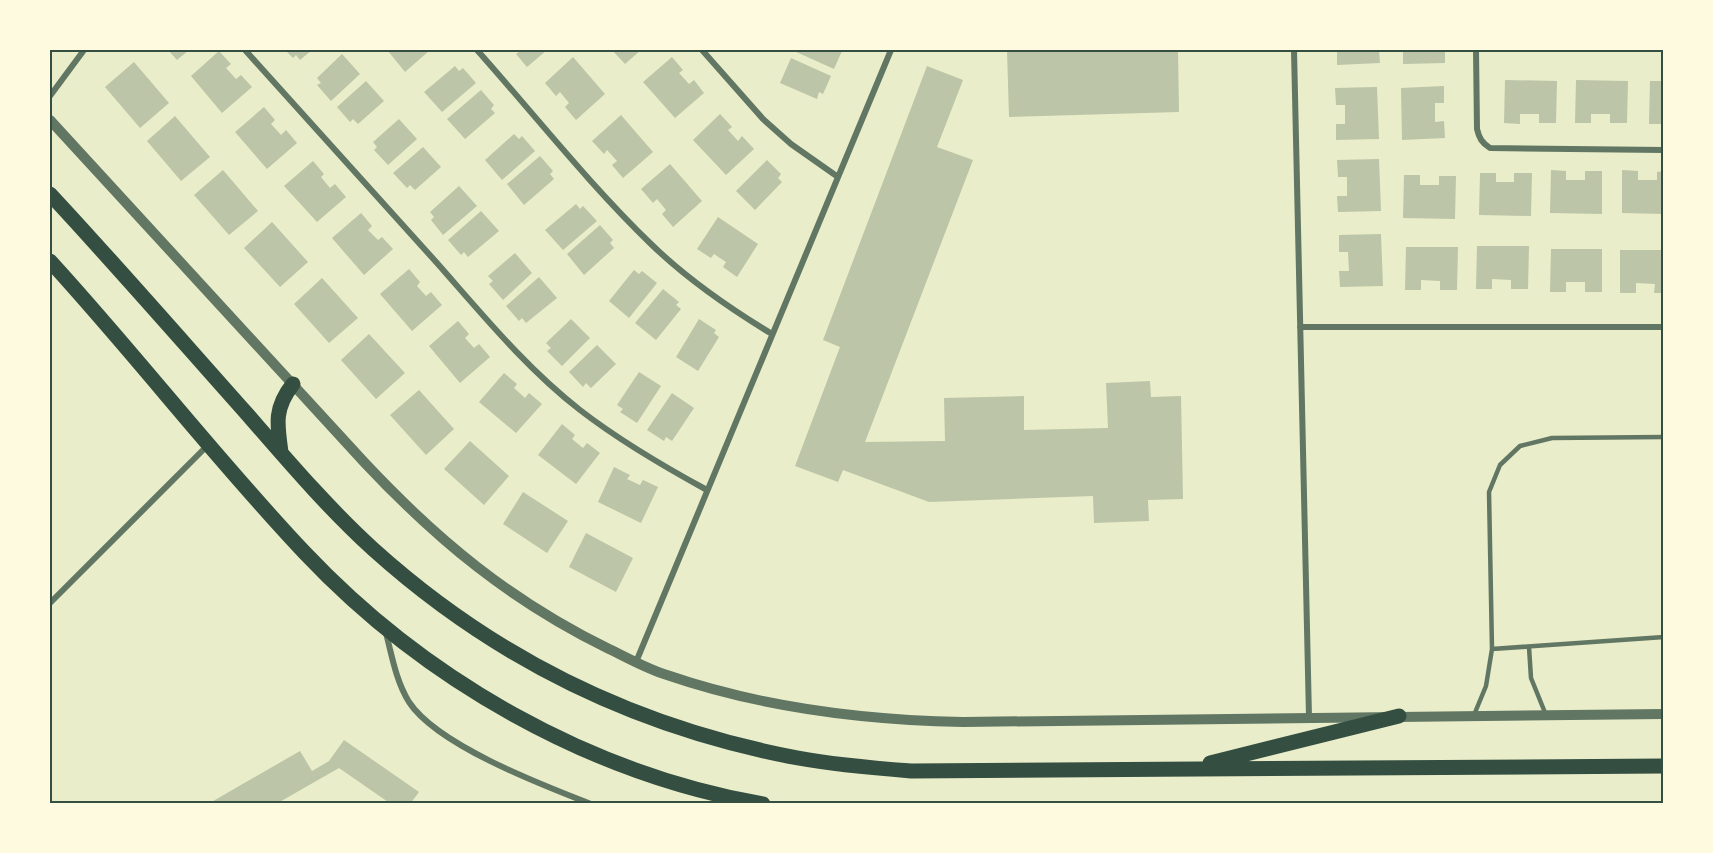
<svg xmlns="http://www.w3.org/2000/svg" width="1713" height="853" viewBox="0 0 1713 853" font-family="'Exo 2',sans-serif">
<style>
.building{fill:#bcc5a7}
.lines{fill:none;stroke-linecap:round;stroke-linejoin:round}
.service{stroke:#617663;stroke-width:4.5}
.minor{stroke:#617663;stroke-width:6}
.tertiary{stroke:#617663;stroke-width:10}
.primary{stroke:#344e41;stroke-width:15}
.neatline{fill:none;stroke:#344e41;stroke-width:2}
</style>
<rect width="100%" height="100%" fill="#e9edc9"/>
<path class="building" d="M168,50H189L177,60Z
M285,50H312L300,60L296,55L293,58Z
M390,50H430L405,72L388,51Z
M521,50H547L527,67L516,54Z
M612,50H641L625,64Z
M795,50H840L842,51L834,69L794,51Z
M1007,50H1178L1179,112L1009,117Z
M1337,50H1379L1380,63L1337,65Z
M1403,50H1445V63L1403,64Z
M219,51L231,64L226,68L236,79L241,75L252,87L222,113L191,76Z
M342,54L360,74L331,101L317,85L321,83L317,78Z
M573,57L605,94L576,120L565,107L569,103L560,92L556,96L545,83Z
M672,57L683,70L679,73L689,84L694,80L704,93L675,118L643,82Z
M791,58L831,76L823,94L819,92L817,99L780,83Z
M134,62L169,103L140,128L105,87Z
M455,66L459,71L463,68L476,83L442,112L424,92Z
M927,66L963,80L937,147L973,160L865,442L945,441L944,398L1024,396V430L1108,428L1106,383L1150,381L1151,397L1181,396L1183,499L1148,500L1149,521L1094,523L1093,496L929,502L843,470L838,482L795,466L840,347L823,340Z
M1505,80L1557,81L1556,123H1539V114H1520V124L1504,123Z
M1576,80L1628,81L1627,123H1610V114H1591V123H1575Z
M366,81L384,101L358,124L353,119L350,122L337,107Z
M1650,81H1664V124H1649Z
M1444,86V103H1435V122L1444,121L1445,138L1402,140L1401,88Z
M1377,87L1379,139L1336,140V124H1345V105H1336L1335,88Z
M481,90L494,105L491,109L495,113L465,139L447,119Z
M264,107L275,120L271,124L281,135L286,130L297,143L267,169L235,132Z
M720,114L732,127L728,130L738,141L742,136L754,149L726,175L693,140Z
M621,115L653,152L623,178L612,165L617,161L607,150L604,154L592,141Z
M175,116L210,157L181,181L147,141Z
M399,119L417,139L388,165L374,150L377,147L373,142Z
M514,134L519,139L522,136L535,151L502,180L485,160Z
M423,147L441,167L415,190L410,185L407,188L393,173Z
M540,156L553,171L550,174L554,179L524,205L507,184Z
M1379,159L1381,211L1338,212L1337,196H1347V177H1338L1337,160Z
M767,160L781,174L778,178L782,182L755,210L736,191Z
M313,161L324,174L321,177L330,188L335,184L346,197L317,222L284,186Z
M670,164L702,201L673,227L662,214L666,210L657,199L653,203L641,189Z
M223,170L258,211L229,235L194,195Z
M1551,170L1566,171V180H1585V171H1602V214L1550,213Z
M1622,170L1638,171V180H1657V172L1664,171V214L1622,213Z
M1480,173H1496V182H1514V173H1532L1531,216L1479,215Z
M1404,175H1420V185H1439V176H1456L1455,219L1403,218Z
M459,186L477,206L443,235L431,220L434,217L430,212Z
M576,204L580,209L583,206L597,221L563,250L545,230Z
M481,211L499,231L468,257L464,252L461,255L448,240Z
M361,213L372,226L368,230L378,240L382,237L393,249L364,275L332,238Z
M718,217L758,244L737,277L723,267L726,262L714,254L711,258L697,249Z
M272,222L308,262L280,287L244,248Z
M600,225L613,240L610,243L614,248L584,275L567,254Z
M1381,234L1383,286L1340,287L1339,271H1349L1348,252H1339V235Z
M1477,246H1529L1528,289H1511V280L1492,279V289H1476Z
M1406,247H1458L1457,290H1440V281L1421,280V290H1405Z
M1551,249H1602V292H1585V282H1566V292H1550Z
M1620,250H1664V293H1654L1655,284L1636,283V293H1620Z
M515,253L532,273L503,300L489,284L493,281L488,276Z
M409,269L420,282L417,286L426,296L431,292L442,305L412,331L380,294Z
M634,270L639,274L642,271L657,283L629,318L609,301Z
M539,277L557,298L526,323L522,318L519,321L506,306Z
M322,278L358,318L329,343L294,304Z
M663,289L679,302L676,305L681,309L656,340L635,323Z
M571,319L590,338L562,366L547,351L551,348L546,343Z
M699,319L716,330L714,333L719,337L698,371L676,357Z
M458,321L469,334L465,338L474,348L479,344L490,357L460,383L429,346Z
M369,334L405,373L376,399L341,360Z
M597,345L616,364L591,388L586,383L583,387L569,372Z
M639,372L661,386L637,423L620,412L623,409L617,405Z
M504,373L517,384L514,388L525,398L529,393L542,404L516,433L479,402Z
M419,390L454,429L426,455L390,415Z
M672,393L694,408L672,441L666,437L664,441L647,430Z
M562,424L575,435L572,439L583,448L587,443L600,453L576,484L538,455Z
M470,441L509,476L484,505L444,469Z
M614,467L630,475L627,479L640,485L643,480L658,487L641,523L598,502Z
M523,492L568,521L547,553L503,524Z
M586,533L633,558L616,592L569,567Z
M344,740L419,792L410,804H391L339,768L276,804H208L300,751L312,771L329,761Z"/>
<g class="lines">
<path class="service" d="M1529,647L1531,678L1546,715
M1492,649L1664,637
M1474,715L1486,686L1492,649L1489,492L1500,465L1520,446L1552,438L1664,437"/>
<path class="minor" d="M245,50C309,121 373,192 437,263C482,314 526,368 580,410C620,441 663,466 707,490
M477,50C534,114 589,184 651,244C687,279 729,308 772,334
M702,50L763,119L791,144L838,177
M1294,50L1309,717
M1476,50L1477,129C1479,138 1482,143 1490,148L1664,150
M50,96L84,50
M1300,327H1664
M50,603L208,445
M386,633C392,656 396,681 409,702C437,745 542,785 591,804
M636,662L891,50"/>
<path class="tertiary" d="M50,120L364,462C438,541 511,601 609,649C628,658 647,669 667,675C763,708 862,720 963,722L1664,714"/>
<path class="primary" d="M50,194C117,266 182,341 248,415C288,461 328,508 373,549C495,659 637,728 798,758C836,765 873,768 911,771L1664,766
M50,261C137,356 216,459 305,553C425,680 590,774 763,804
M281,452C277,424 274,408 293,384
M1210,763L1399,716"/>
</g>
<rect width="1713" height="853" fill="none" stroke="#fefae0" stroke-width="102"/>
<rect x="51" y="51" width="1611" height="751" class="neatline"/>
</svg>
